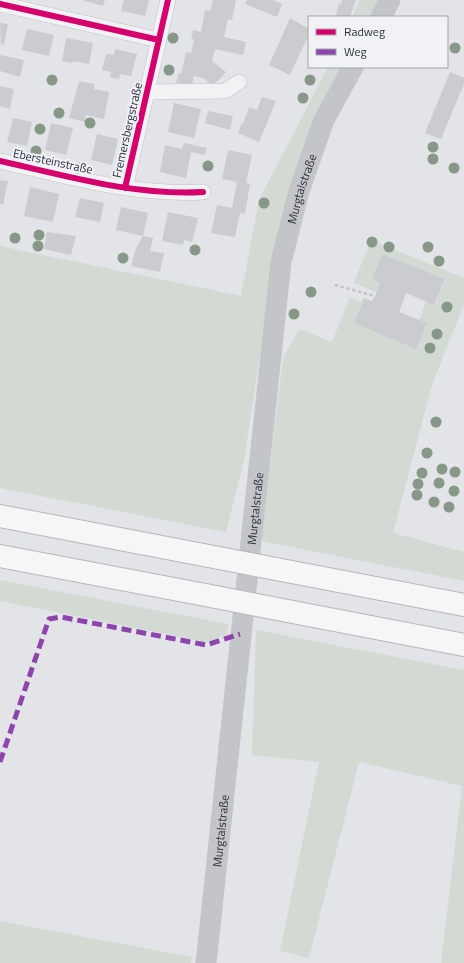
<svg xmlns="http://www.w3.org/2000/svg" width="464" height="963" viewBox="0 0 464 963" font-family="'Titillium Web',sans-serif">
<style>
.green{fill:#d2dad3}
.building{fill:#cbcccf}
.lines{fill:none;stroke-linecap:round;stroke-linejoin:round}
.minor-casing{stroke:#c1c2c5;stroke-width:16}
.motorway-casing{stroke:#b5b7bb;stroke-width:24}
.path{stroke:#c1c2c6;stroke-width:2.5;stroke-dasharray:3 3;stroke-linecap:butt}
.minor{stroke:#f1f2f4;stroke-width:15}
.secondary{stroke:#c3c5c8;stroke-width:21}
.motorway{stroke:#f6f6f6;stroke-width:22}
.motorway-bridge-casing{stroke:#b5b7bb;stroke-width:24;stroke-linecap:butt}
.motorway-bridge{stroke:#f6f6f6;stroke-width:22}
.quiet{stroke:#8e44ad;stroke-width:5;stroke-dasharray:10 5;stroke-linecap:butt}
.cycleway-casing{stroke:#f0f2f6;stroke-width:8}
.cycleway{stroke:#d6006c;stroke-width:6}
.tree{fill:#879788}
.labels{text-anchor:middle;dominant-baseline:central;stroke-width:4;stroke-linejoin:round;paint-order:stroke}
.street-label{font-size:12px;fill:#2b303e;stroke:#f0f2f6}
</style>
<rect width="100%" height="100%" fill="#e2e4e7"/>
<path class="green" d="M359,0H383L373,17H353Z
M328,67H345L268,303L244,460L226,532L0,488V246L241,296L259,200Z
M371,240L464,278V304L432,385L393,533L464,552V581L261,541L283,358L299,329L332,342L350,297L362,302L354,323L416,348L427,324L419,321L426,301L435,305L445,280L382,254L372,279L380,283L376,292L354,283Z
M0,580L228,624L227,634L207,642L0,601Z
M256,630L464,670V963H441L462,786L359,762L309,958L280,951L319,762L252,755Z
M0,921L192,957L191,963H0Z"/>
<path class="building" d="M82,0H105L103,6Z
M124,0H149L145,16L121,11Z
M213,0H236L232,20L228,19L224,37L246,42L243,55L215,49L212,61L226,72L219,80L211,85L203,78L194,76L192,84L176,83L179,73L181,74L186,52L191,53L194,40L191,38L193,30L201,32L205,10L210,11Z
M247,0H272L282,4L277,17L245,4Z
M342,0H356L350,17L336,16L339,3L341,4Z
M290,18L309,29V34L290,75L269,65Z
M0,23L8,24L4,45L1,44V48Z
M27,29L54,35L49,56L22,50Z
M66,38L93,43L89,64L73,61L72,63L62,61Z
M115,49L137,54L131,76L120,74L119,79L110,77L111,72L102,70L106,54L114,55Z
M0,55L24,60L20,77L0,71Z
M450,72L464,78V84L441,139L425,133Z
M79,81L95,84L94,89L109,92L104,119L86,115L85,122L69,118Z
M0,86L14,89L10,109L0,106Z
M262,97L276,101L259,142L238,133L242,123L243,124L249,107L257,110Z
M174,103L201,109L194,138L168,132Z
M208,111L233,116L230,130L205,123Z
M13,118L32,122L27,146L7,142Z
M51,123L73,128L66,155L45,150Z
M97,134L118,139L112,165L91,160Z
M184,143L207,148L205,155L191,152L186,178L160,172L165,145L182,149Z
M228,150L252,155L246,183L250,184L245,214L240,213L235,237L211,233L217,205L232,208L237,182L222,179Z
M0,180L8,181L3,205L0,204Z
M30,187L59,194L53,222L24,216Z
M80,198L104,203L100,222L75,217Z
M121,207L148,213L143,236L116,230Z
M168,212L198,218L192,242L184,240L183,245L162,241Z
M47,232L76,236L71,255L44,249Z
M143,236L153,238L150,251L164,253L160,272L131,266L136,248Z
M382,254L445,279L434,305L406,293L399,312L427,323L416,349L354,323L364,298L372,301L375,296L380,283L372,279Z"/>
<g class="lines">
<g class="minor-casing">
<path id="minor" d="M0,4L159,40
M147,92L225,91L239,82
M0,161C67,176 134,196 203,192
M125,188L168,0"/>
</g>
<g class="motorway-casing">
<path id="motorway" d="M0,516L219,558
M0,556L216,597
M276,569L464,605
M272,608L464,645"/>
</g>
<path class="path" d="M335,285L375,296"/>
<use href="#minor" class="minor"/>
<g class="secondary">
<path d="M381,17L390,0"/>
<path id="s1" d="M206,963L281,262L299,191L324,120L353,67"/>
</g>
<use href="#motorway" class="motorway"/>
<g class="motorway-bridge-casing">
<path id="motorway-bridge" d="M219,558L276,569
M216,597L272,608"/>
</g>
<use href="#motorway-bridge" class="motorway-bridge"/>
<path class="quiet" d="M0,762L49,619L61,617L206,645L240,634"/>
<g class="cycleway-casing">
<path id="cycleway" d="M0,4L159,40
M0,161C67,176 134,196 203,192
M125,188L168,0"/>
</g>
<use href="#cycleway" class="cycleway"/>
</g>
<g class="tree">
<circle cx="173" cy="38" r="5.5"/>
<circle cx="455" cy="48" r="5.5"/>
<circle cx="169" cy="70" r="5.5"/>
<circle cx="52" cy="80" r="5.5"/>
<circle cx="310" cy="80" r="5.5"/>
<circle cx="303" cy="98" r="5.5"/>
<circle cx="59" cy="113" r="5.5"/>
<circle cx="90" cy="123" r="5.5"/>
<circle cx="40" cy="129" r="5.5"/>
<circle cx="433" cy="147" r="5.5"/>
<circle cx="36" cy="151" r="5.5"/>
<circle cx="433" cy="159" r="5.5"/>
<circle cx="208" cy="166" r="5.5"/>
<circle cx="79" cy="168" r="5.5"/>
<circle cx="454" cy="168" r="5.5"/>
<circle cx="264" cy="203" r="5.5"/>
<circle cx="39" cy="235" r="5.5"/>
<circle cx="15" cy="238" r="5.5"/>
<circle cx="372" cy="242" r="5.5"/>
<circle cx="38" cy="246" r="5.5"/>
<circle cx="389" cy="247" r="5.5"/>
<circle cx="428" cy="247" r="5.5"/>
<circle cx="195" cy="250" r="5.5"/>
<circle cx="123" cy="258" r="5.5"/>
<circle cx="439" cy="261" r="5.5"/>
<circle cx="311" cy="292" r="5.5"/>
<circle cx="447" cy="307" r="5.5"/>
<circle cx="294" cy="314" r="5.5"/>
<circle cx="437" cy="334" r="5.5"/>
<circle cx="430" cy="348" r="5.5"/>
<circle cx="436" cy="422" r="5.5"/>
<circle cx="427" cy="453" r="5.5"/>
<circle cx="442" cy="469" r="5.5"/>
<circle cx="455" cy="472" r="5.5"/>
<circle cx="422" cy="473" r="5.5"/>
<circle cx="439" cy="483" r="5.5"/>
<circle cx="418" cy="484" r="5.5"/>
<circle cx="454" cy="491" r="5.5"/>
<circle cx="417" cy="495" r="5.5"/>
<circle cx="434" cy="502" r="5.5"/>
<circle cx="449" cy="507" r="5.5"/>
</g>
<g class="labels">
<g class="street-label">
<text transform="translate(127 130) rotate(-77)">Fremersbergstraße</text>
<text transform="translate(53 161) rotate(12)">Ebersteinstraße</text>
<text stroke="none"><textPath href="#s1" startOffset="781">Murgtalstraße</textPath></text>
<text stroke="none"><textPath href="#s1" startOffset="457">Murgtalstraße</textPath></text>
<text stroke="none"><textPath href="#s1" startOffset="133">Murgtalstraße</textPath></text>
</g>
</g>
<rect x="308" y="16" width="140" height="52" fill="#f0f2f6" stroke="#a1a4ac"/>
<rect x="316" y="29" width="20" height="6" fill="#d6006c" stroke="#a1a4ac"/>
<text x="344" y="36" font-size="12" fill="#2b303e">Radweg</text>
<rect x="316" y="49" width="20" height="6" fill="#8e44ad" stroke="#a1a4ac"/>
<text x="344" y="56" font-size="12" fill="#2b303e">Weg</text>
</svg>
